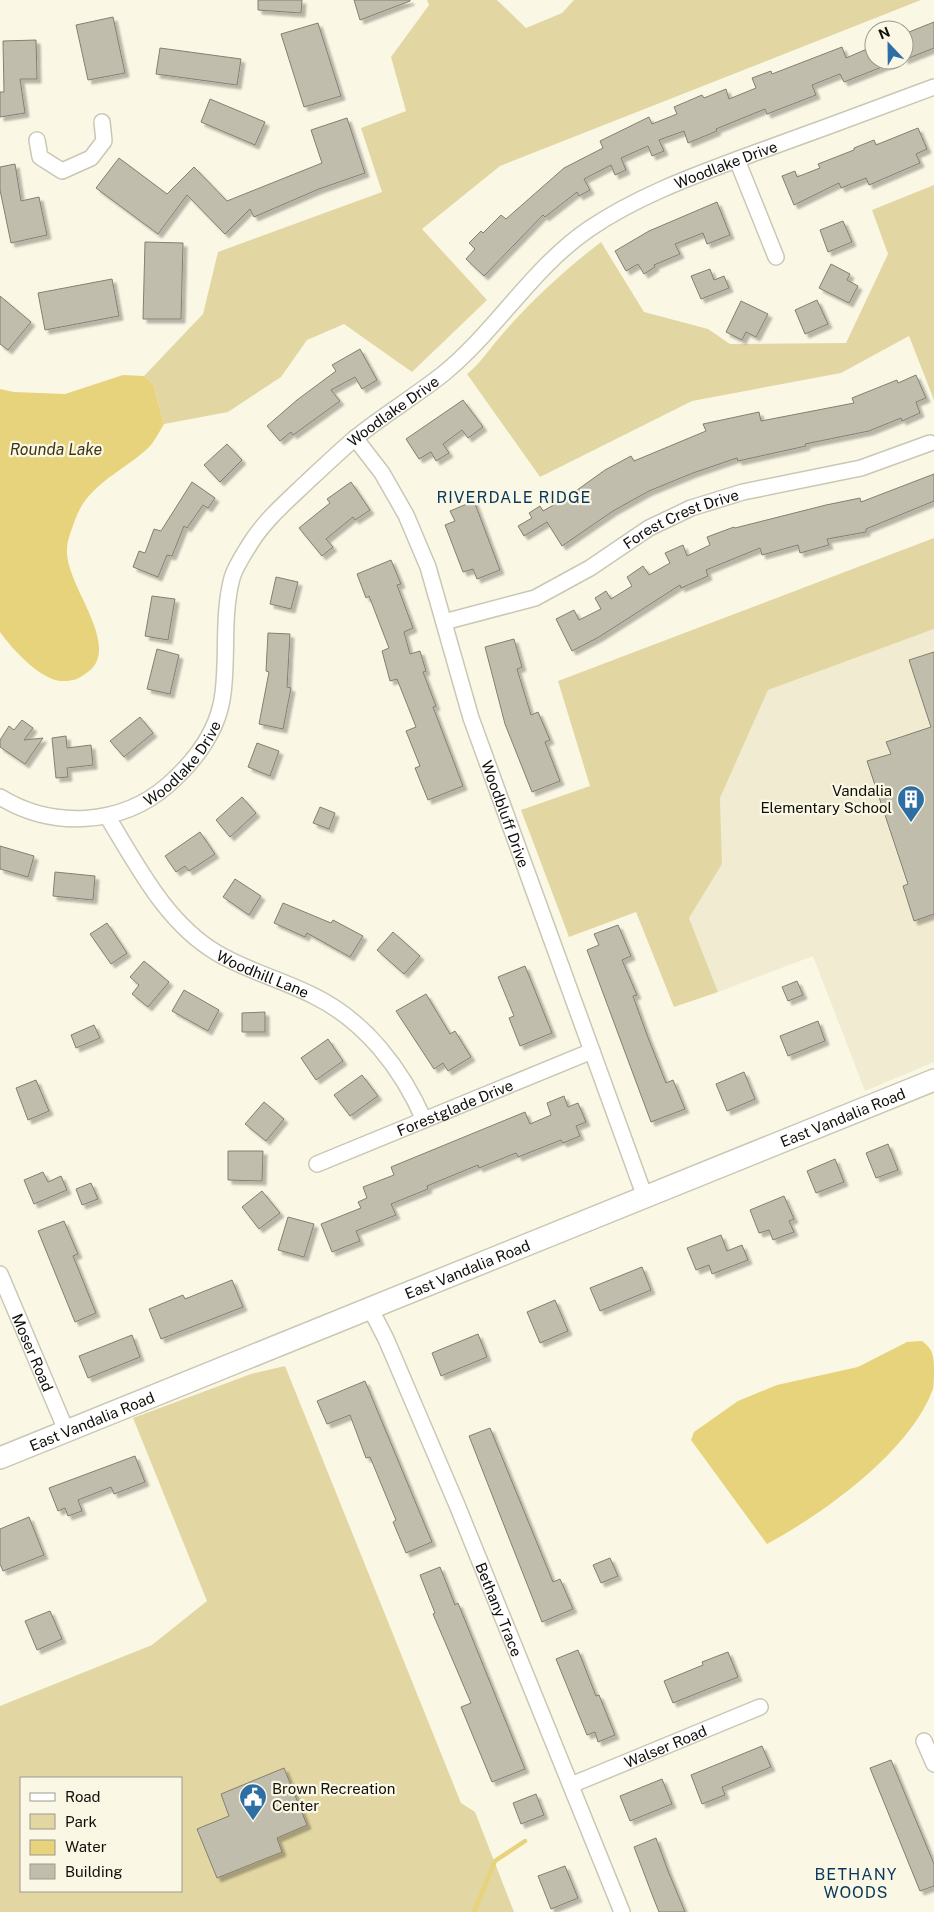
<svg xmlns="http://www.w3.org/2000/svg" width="934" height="1912" viewBox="0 0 934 1912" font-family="'Public Sans',sans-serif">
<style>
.built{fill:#f0ebd1}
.green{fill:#e2d6a3;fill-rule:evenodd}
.water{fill:#e6d37b}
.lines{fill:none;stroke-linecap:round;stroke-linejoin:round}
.stream{stroke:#e6d37b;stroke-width:4.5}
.building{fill:#c1bdac;stroke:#83806f;filter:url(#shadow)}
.street-casing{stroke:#cbc7b5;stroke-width:18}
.secondary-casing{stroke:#cbc7b5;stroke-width:24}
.street{stroke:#fff;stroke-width:15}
.secondary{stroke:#fff;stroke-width:21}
.labels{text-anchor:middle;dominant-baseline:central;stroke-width:4.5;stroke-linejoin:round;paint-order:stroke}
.street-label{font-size:15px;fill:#110f09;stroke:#fbf7e5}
.poi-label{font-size:15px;fill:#110f09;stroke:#fbf7e5;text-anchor:end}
.water-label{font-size:16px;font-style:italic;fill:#3f3710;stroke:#fbf7e5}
.neighbourhood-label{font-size:16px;letter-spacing:1px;fill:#07375b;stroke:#fbf7e5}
</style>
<defs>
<filter id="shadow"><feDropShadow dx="4" dy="4" stdDeviation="1" flood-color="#0004"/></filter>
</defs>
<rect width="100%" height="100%" fill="#fbf7e5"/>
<path class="built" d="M934,629V1062L865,1091L813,956L718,992L689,918L722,864L720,798L768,690Z"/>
<path class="green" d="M427,0H497L526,28L562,13L574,0H921L500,166L422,229L487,300L412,372L344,324L307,340L281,377L228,412L164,424L153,384L144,376L203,314L218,252L382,192L361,128L406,111L391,57L429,5Z
M934,185V400L909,336L841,373L692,401L540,477L467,374C482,362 492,345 505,331C534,298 566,269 601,242L644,312L708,329L730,344L846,343L888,254L872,210Z
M934,538V629L768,690L720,798L722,864L689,918L718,992L674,1007L636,912L569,937L521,810L590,786L558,681Z
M285,1366L461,1803L475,1812L514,1912H0V1706L152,1645L207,1601L133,1418L251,1374ZM21,1778H181V1891H21Z"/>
<path class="water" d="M123,375L144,376L153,384L164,424C159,432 154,443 147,449C122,472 87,485 75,520C72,529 67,540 67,549C64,585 126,649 85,674C78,679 73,681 64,681C42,682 13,650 0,632V389L14,392L65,394Z
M922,1341C933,1349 934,1356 934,1370C934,1376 934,1383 933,1389C910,1452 824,1513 767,1544L691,1440L694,1432L738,1401L777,1385L858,1367L907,1342Z"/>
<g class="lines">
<path class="stream" d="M474,1912L495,1861L525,1841"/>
</g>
<path class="building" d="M258,0H302L301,13L258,10Z
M354,0H410V1L360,20Z
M113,17L125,73L88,80L76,25Z
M934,22V48L904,60V34Z
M318,23L341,96L304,107L281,34Z
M36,40L37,79H20L25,113L0,117V92H4L3,41Z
M874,46V60L897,61L844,82L840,74L812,85L816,95L767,114L765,109L716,129L717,131L688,143L684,131L659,140L664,151L652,156L648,146L621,158L626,170L615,175L611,165L584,179L590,190L579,196L577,192L545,217L543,215L484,276L466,259L475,249L469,243L481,231L483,233L501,215L506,219L564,168L603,148L600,141L649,117L652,124L677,114L674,107L702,95L704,98L726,89L729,99L756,88L752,78L771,71L772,74L842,47L846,58Z
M160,48L241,59L237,85L156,74Z
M210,99L265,122L255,145L201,122Z
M347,118L365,173L319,189L254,217L250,209L225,234L187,195L158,234L96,188L119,158L167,194L194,167L227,201L322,163L311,130Z
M918,128L927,149L916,154L920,163L869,185L866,178L841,188L839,183L794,205L782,176L795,171L797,177L820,168L818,164L854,150V148L874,140L876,145Z
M15,164L21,201L39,197L47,235L11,243L0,190V167Z
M717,202L730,235L707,244L703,233L675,244L680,254L654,265L655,267L644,274L638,264L626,271L615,251L649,231Z
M843,221L852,242L828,252L820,230Z
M145,242L183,243L181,319H143Z
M831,264L850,274L847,280L858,286L849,303L819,288Z
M710,269L714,280L724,276L729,288L701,299L691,276Z
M112,279L119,316L45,330L38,293Z
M0,296L31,322L8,350L0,344Z
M817,300L828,324L805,334L795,310Z
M741,301L768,314L756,337L746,332L742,340L726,332Z
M360,349L377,380L362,389L355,377L331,390L340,401L293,435L291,432L280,441L267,426L297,400L336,371L332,365Z
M916,375L926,398L916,402L920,413L902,421L901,418L869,431L805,444L806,446L738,461L737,458L693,473L649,491L613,511L562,546L547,522L524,536L518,526L532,518L529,513L540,506L543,511L566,498L605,470L631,456L634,461L706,431L703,424L759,412L761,421L854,403L852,398L897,380L898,383Z
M463,400L483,427L468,438L462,430L443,444L449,453L436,461L431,452L419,459L406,439Z
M227,444L242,460L220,482L204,465Z
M934,474V501L866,529V532L827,539L829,545L800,553L798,545L762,555L760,548L706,570L708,576L681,588L680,585L599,637L572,651L556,619L574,610L579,620L601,609L595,598L606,591L611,599L632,586L627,577L643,566L649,575L670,563L665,553L683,545L687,556L710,545L707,537L734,527L735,528L826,505L860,498L861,502Z
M192,482L215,498L208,508L203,505L187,528L184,526L172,556L167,555L158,577L133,567L139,551L145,553L154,529L161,531Z
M351,482L370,510L355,520L353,517L326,539L333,547L322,556L299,528L330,503L327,499Z
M474,501L500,570L477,579L473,569L463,572L445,525L455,521L450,511Z
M391,560L401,584L397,585L413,628L404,632L410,654L420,651L426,671L423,672L436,706L433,707L463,786L428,800L415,768L420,766L406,731L416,727L397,679L390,681L382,651L389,648L369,596L366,598L357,574Z
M276,577L298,582L291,609L270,604Z
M152,596L175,599L168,640L145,636Z
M268,633L290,634L287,687L291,688L283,729L259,724L269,672L266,671Z
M514,639L522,667L517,669L531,715L538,712L550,740L545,742L560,781L532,792L505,724L485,647Z
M157,649L179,655L170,694L147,689Z
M934,652V914L914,921L903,886L908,884L867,761L891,754L886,742L931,727L909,660Z
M140,717L153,733L124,757L110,741Z
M22,720L33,728L24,740L43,738L25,764L0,747V740L9,726L14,730Z
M66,736L67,748L91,745L93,765L67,768L68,777L56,778L52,738Z
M257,743L279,751L270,776L248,767Z
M242,797L256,813L230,837L216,820Z
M320,807L335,813L329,829L313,823Z
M200,832L215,854L189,871L185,866L176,872L165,856Z
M0,846L34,856L28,877L0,869Z
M55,872L95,876L93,900L53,896Z
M235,879L261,896L249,915L223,897Z
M283,903L331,923L333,920L363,936L350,957L307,933L305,937L274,923Z
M107,923L127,953L111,964L90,934Z
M618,925L631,956L622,960L637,995L633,996L647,1035L666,1083L673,1080L685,1109L651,1122L587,950L599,945L594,934Z
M393,932L420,956L404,974L377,950Z
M144,961L169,982L148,1007L132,994L139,985L130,977Z
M525,966L552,1033L520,1046L509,1018L514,1016L498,977Z
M797,981L803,995L788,1001L782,987Z
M184,990L219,1010L208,1031L172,1011Z
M426,994L450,1034L455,1031L471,1057L448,1071L443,1063L434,1069L396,1011Z
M265,1012V1032H242V1013Z
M818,1021L825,1041L788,1056L780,1036Z
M94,1025L100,1038L76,1048L71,1035Z
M328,1039L343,1061L316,1080L301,1058Z
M744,1072L755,1099L727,1111L716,1084Z
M362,1075L378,1096L350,1116L334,1095Z
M36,1080L49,1111L28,1120L16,1088Z
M564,1096L568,1107L578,1103L586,1122L576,1126L580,1136L563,1143L561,1140L518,1157L516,1153L479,1168L478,1165L427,1186L428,1189L391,1204L396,1215L356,1231L360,1241L332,1252L321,1224L361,1208L358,1202L367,1198L363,1187L394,1175L391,1167L525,1112L530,1124L551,1115L547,1103Z
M264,1102L284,1119L266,1141L245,1124Z
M888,1144L898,1170L876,1178L866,1153Z
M228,1151H263L262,1181L228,1180Z
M835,1159L844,1182L816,1193L807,1171Z
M43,1172L48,1182L61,1176L67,1190L34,1204L24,1180Z
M91,1183L98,1199L82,1205L76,1189Z
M262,1191L280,1213L259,1229L242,1207Z
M784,1196L794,1219L789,1221L794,1232L773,1240L769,1230L759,1233L750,1210Z
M288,1217L314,1224L304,1257L278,1250Z
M64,1221L78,1254L73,1256L96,1313L75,1322L38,1231Z
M721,1235L727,1251L742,1245L748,1260L712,1274L709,1265L696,1270L687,1248Z
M642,1267L651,1290L600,1311L590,1288Z
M232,1280L243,1307L161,1339L149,1309L183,1295L185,1299Z
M555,1300L568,1331L540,1343L527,1312Z
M478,1334L487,1357L441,1376L432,1353Z
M132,1335L140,1357L88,1378L79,1356Z
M365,1381L432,1542L406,1553L393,1522L396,1520L370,1457L366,1458L350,1415L327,1424L317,1401Z
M490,1428L553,1582L560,1579L573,1609L542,1622L469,1436Z
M135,1456L145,1482L114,1494L111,1487L78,1500L82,1511L68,1516L65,1508L58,1511L49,1488Z
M29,1517L44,1555L3,1571L0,1564V1529Z
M610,1558L618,1576L601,1583L593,1565Z
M440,1567L455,1605L458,1603L525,1769L492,1782L461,1707L471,1703L433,1614L435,1613L420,1575Z
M50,1611L62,1639L37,1650L25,1621Z
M578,1650L596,1696L599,1695L615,1735L598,1742L595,1732L587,1735L556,1659Z
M728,1652L738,1677L673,1703L664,1681L703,1665L702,1662Z
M762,1746L771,1767L722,1787L725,1795L702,1804L691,1775Z
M891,1760L934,1864V1886L920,1891L870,1768Z
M284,1768L307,1825L277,1838L282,1852L217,1878L197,1829L229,1816L221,1794Z
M662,1779L672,1804L630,1821L620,1796Z
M536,1794L544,1815L521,1824L513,1803Z
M656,1838L668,1871L685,1912H659L653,1897L634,1847Z
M565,1866L578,1898L551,1909L538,1876Z"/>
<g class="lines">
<g class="street-casing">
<g id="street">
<path d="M37,140L40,157L62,171L91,158L104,141L102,122"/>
<path d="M737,160L776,257"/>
<path id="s1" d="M355,438L382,473L406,515L428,567L471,718L645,1197"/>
<path id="s2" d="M444,622L535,598L590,568L649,528L691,508L743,492L861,468L930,443"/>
<path id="s3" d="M0,797C52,829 121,826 168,785C194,762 219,730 223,693C228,655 222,616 232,578C235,567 244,554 250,544C264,521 287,501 307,482C322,468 338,453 354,439C382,416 414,397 443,374C496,331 532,268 589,229C639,195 696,175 752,154C813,132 873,110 934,87"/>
<path id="s4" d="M107,816C137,865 166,923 217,953C247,971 283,980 314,996C365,1021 402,1069 424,1120"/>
<path id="s5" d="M317,1164L592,1051"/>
<path id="s6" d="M0,1274L66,1430"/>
<path id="s7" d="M370,1308L386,1339L457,1505L622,1912"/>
<path d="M924,1741L934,1764"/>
<path id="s8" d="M571,1785L760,1707"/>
</g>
</g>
<g class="secondary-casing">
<g id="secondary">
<path id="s9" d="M0,1458L934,1080"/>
</g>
</g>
<use href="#street" class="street"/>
<use href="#secondary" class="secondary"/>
</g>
<defs>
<g id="building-pin" transform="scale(1.4375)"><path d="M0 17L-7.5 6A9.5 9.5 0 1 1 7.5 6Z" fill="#2d6ea4" stroke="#fbf7e5"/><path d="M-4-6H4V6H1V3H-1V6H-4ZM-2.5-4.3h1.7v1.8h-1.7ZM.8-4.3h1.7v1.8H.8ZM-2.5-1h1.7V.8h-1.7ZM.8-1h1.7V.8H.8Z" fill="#fff"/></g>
<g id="civic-pin" transform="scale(1.4375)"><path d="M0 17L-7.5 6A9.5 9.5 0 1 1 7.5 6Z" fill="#2d6ea4" stroke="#fbf7e5"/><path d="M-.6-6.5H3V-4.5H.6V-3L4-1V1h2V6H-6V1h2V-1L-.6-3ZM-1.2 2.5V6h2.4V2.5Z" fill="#fff"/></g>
</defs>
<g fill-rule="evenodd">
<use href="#building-pin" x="911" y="799"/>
<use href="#civic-pin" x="253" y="1797"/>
</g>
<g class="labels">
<g class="street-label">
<text stroke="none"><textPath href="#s3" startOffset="1060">Woodlake Drive</textPath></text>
<text stroke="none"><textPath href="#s3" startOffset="640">Woodlake Drive</textPath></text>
<text stroke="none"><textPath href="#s2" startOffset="261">Forest Crest Drive</textPath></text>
<text stroke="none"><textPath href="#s3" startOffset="206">Woodlake Drive</textPath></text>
<text stroke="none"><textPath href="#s1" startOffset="408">Woodbluff Drive</textPath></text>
<text stroke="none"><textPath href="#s4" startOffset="228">Woodhill Lane</textPath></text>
<text stroke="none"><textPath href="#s5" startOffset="149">Forestglade Drive</textPath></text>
<text stroke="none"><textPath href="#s9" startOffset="909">East Vandalia Road</textPath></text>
<text stroke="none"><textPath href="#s9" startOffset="504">East Vandalia Road</textPath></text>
<text stroke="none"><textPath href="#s6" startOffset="85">Moser Road</textPath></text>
<text stroke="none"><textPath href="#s9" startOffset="99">East Vandalia Road</textPath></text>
<text stroke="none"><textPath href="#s7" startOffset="328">Bethany Trace</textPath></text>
<text stroke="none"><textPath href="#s8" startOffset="102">Walser Road</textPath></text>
</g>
<g class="poi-label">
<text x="892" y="790">Vandalia<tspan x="892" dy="17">Elementary School</tspan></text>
<text x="272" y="1788" text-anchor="start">Brown Recreation<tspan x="272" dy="17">Center</tspan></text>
</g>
<g class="water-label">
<text x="56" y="449">Rounda Lake</text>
</g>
<g class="neighbourhood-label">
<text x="514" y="497">RIVERDALE RIDGE</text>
<text x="856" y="1874">BETHANY<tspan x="856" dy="18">WOODS</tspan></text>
</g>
</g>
<rect x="20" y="1777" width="162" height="115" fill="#fbf7e5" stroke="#9d9a8d"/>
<rect x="30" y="1793" width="25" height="8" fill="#ffffff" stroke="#9d9a8d"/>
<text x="65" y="1802" font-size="15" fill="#110f09">Road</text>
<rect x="30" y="1814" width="25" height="15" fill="#e2d6a3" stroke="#9d9a8d"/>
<text x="65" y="1827" font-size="15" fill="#110f09">Park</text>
<rect x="30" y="1840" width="25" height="15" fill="#e6d37b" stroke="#9d9a8d"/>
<text x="65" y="1852" font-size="15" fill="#110f09">Water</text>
<rect x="30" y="1864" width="25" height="15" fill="#c1bdac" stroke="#9d9a8d"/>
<text x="65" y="1877" font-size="15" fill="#110f09">Building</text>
<g transform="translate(889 45) rotate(338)"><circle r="24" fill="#fbf7e5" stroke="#9d9a8d"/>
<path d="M0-4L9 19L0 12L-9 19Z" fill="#2d6ea4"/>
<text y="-8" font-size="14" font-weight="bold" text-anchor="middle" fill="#110f09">N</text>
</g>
</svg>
